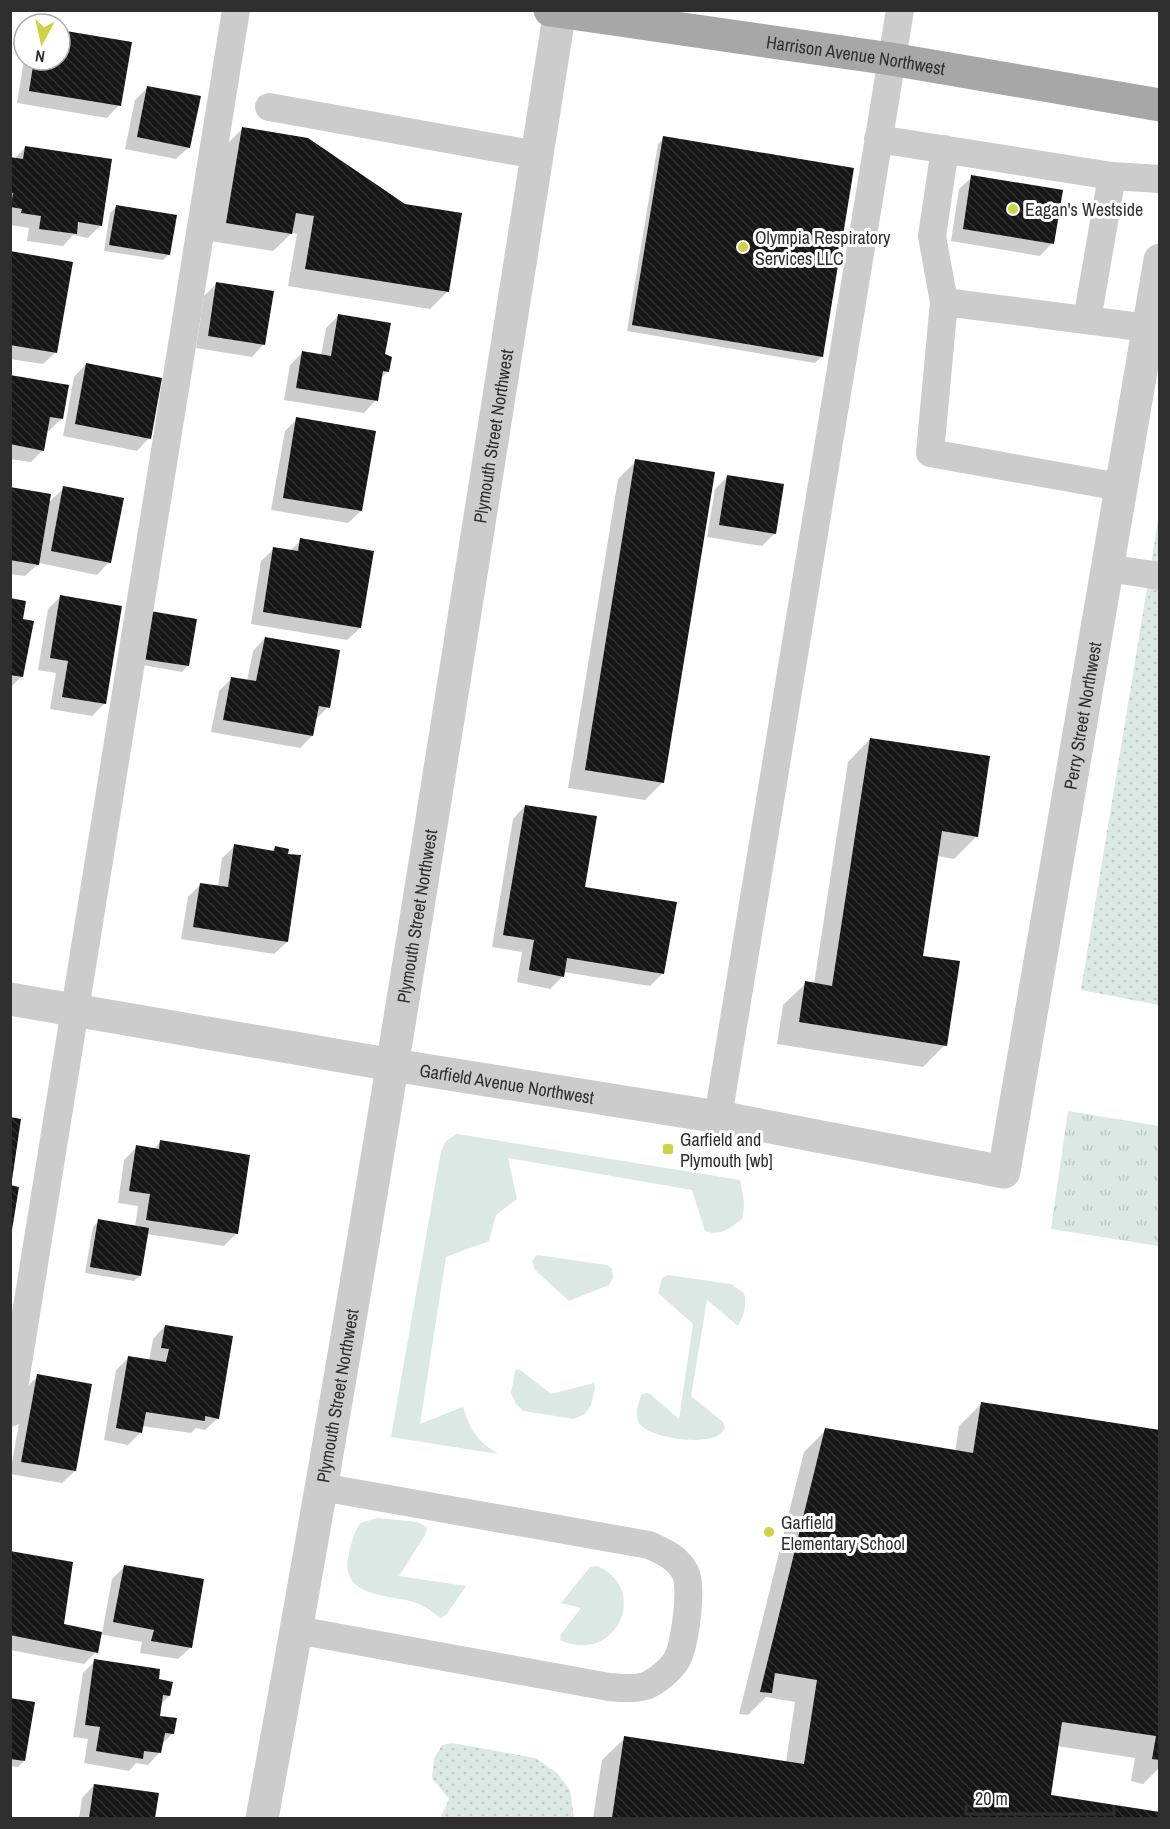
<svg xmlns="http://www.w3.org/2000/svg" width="1170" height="1829" viewBox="0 0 1170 1829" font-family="'Archivo Narrow',sans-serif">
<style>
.grass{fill:url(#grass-tufts)}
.park{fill:url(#park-dots)}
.garden{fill:#dce8e3}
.shadow{fill:#0003}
.building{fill:url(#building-back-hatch)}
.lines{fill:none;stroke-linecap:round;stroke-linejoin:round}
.service{stroke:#ccc;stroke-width:28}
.minor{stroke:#ccc;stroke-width:33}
.primary{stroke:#a7a7a7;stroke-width:33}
.poi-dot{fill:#cdd345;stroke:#fff;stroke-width:2}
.labels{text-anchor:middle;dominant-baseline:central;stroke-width:6;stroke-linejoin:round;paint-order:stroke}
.street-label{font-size:18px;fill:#2f2f2f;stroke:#fff}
.poi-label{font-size:18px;fill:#2f2f2f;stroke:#fff;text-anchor:start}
</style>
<defs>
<pattern id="grass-tufts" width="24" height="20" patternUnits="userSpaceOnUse" patternTransform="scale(1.5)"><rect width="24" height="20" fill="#dce8e3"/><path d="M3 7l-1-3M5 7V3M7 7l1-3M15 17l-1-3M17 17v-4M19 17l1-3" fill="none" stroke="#bdc7c3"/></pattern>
<pattern id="park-dots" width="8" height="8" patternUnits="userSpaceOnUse" patternTransform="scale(1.5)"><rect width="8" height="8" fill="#dce8e3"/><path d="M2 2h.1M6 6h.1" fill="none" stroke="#bdc7c3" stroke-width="1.8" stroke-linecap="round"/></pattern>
<pattern id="building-back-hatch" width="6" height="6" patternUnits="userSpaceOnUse" patternTransform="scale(1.5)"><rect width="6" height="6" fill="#161616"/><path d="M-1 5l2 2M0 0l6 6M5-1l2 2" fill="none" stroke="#303030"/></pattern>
</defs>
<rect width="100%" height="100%" fill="#fff"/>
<path class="grass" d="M1068,1111L1159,1126V1246L1051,1229Z"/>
<path class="park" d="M1159,515V1005L1081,990Z
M452,1743L535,1758L557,1773L570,1790L574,1818H440L449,1799L432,1778L434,1759L442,1745Z"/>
<path class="garden" d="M457,1134L740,1180L744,1202L743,1217C734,1227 719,1237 705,1231L692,1190L508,1158L517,1199L496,1215L489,1241L446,1257L420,1424L463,1407C471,1431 476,1440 498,1454L391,1437L441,1151L446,1141Z
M537,1255L607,1265L612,1269L613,1278L609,1285L569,1301L535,1270L532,1261Z
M668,1275L731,1284L744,1293C747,1306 744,1315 738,1326L707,1300L691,1396L723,1422L725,1428C717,1449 649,1439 639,1423C634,1414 639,1403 641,1395L646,1393L650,1394L679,1419L693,1324L658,1293L662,1278Z
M519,1369L551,1394L594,1383L595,1388L591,1405L585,1414L574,1419L523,1411L516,1404L511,1393L515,1371Z
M377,1518L417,1522L427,1527L425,1535L399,1576L466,1586L447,1614L441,1618C434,1613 425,1606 417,1603C392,1594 341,1599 348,1558C351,1544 353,1535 360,1523Z
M597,1566C651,1589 616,1666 560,1640L561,1634L581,1608L561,1603L590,1567Z"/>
<path class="shadow" d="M60,31L119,105L107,118L17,103L24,60H60Z
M148,87L189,147L176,159L125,149L135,100Z
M242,129L448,291L430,309L288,286L297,234L292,233L273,251L209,241L224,147Z
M664,138L821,357L815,363L627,331L658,144Z
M25,148L101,225L88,238L73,235L63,246L27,241L29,228L10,225V158L14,159Z
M972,177L1052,243L1040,256L951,241L959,189Z
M116,207L169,254L163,260L104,251L110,213Z
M10,252L56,352L43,364L10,359Z
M216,284L264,344L252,357L196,348L204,296Z
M338,316L384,355L388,371L380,379L376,400L364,413L284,400L290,365L302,353L321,356L326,328Z
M86,364L149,438L137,451L63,436L74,377Z
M10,377L62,418L49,431L46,430L43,450L31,462L10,459Z
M297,419L361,511L348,523L271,510L285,431Z
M636,461L663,782L645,800L568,788L618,479Z
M727,477L775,533L762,546L707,537L715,489Z
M10,488L48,503L64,488L109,562L97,575L39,563L25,576L10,574Z
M301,540L360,628L347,640L251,624L261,561L274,549L290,551Z
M60,597L105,703L92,716L50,709L56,673L38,670L48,609Z
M10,599L21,621L22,676L10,688Z
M145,619L188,665L182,672L137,664Z
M265,638L328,707L315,720L312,736L300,748L211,732L219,691L231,679L247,681L253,651Z
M870,739L976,837L954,859L937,856L921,957L945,1045L923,1067L777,1044L783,1005L806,983L814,984L848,762Z
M525,806L584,888L663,973L650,986L564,972L563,976L550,989L517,982L522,952L492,947L513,819Z
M235,846L271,852L275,847L287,942L274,954L181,939L188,897L200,885L218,887L222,858Z
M160,1142L236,1234L224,1246L147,1234L140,1275L134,1281L85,1273L93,1227L99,1220L135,1227L138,1206L118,1203L124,1160L137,1147L153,1150Z
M165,1326L218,1418L205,1430L196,1428L191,1433L142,1426L141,1432L128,1445L104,1440L116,1370L128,1358L149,1361L153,1339Z
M38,1376L75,1471L62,1483L10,1474L25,1389Z
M981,1404L1160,1431V1767L1143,1784L1131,1781L1135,1758L1057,1746L1049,1796L1160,1813V1818H593L602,1760L625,1738L786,1762L795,1702L766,1697L748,1715L739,1714L804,1452L826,1430L955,1452L959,1426Z
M10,1553L62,1625L102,1633L112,1579L124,1567L191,1647L178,1659L140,1653L142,1642L100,1634L96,1652L84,1664L10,1650Z
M95,1661L157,1680L169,1696L161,1704L159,1717L173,1733L161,1745L160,1752L148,1765L136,1763L129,1771L84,1763L88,1739L73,1737L83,1673Z
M10,1700L24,1761L18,1767L10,1766Z
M94,1785L158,1794L154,1818H79L82,1798Z"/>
<path class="building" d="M60,30L132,42L121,106L29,91L34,60H60Z
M147,86L201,96L190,148L137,137Z
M242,127L308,138L405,204L462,213L449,292L305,269L314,216L296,213L292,234L226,223Z
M663,136L854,168L823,357L632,325Z
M25,146L112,159L102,226L78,222L77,234L39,229L41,216L21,213L22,209L11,207L13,193H10V157L23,159Z
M971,175L1063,190L1054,244L963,229Z
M116,205L177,215L170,255L109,245Z
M10,251L73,262L57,353L10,345Z
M216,282L274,291L265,345L208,336Z
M338,314L391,323L385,354L392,357L389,372L383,371L378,401L296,388L302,351L331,356Z
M86,363L162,378L151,439L75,424Z
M10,375L69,385L63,419L50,417L44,451L10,444Z
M296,417L376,431L362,511L283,498Z
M635,459L715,472L664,783L585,770Z
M727,475L784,484L776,534L719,525Z
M63,486L124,498L111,563L51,551Z
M10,487L51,494L39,565L10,560Z
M300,538L374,551L361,628L263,612L273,547L298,551Z
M60,595L122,606L106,704L62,697L68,661L50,658Z
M10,598L26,601L23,619L34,621L23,677L10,675Z
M150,611L197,619L189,666L142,659Z
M265,637L340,650L330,708L319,706L313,736L223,720L231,677L256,681Z
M870,738L990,756L978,837L942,831L923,956L960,961L947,1046L799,1022L805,981L832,986Z
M525,805L597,816L585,887L677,902L664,974L567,958L564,977L529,970L534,940L503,935Z
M234,844L274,851L275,846L289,849L288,854L301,855L288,942L193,927L200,883L228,887Z
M10,1117L21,1119L12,1180H10Z
M160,1140L250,1155L238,1234L146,1220L150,1194L129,1191L136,1145L159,1149Z
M10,1185L19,1187L12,1230L10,1229Z
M98,1219L149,1228L141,1276L90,1267Z
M165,1325L233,1336L219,1419L205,1416V1421L146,1412L142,1433L116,1428L128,1356L166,1362L169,1349L161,1348Z
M37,1374L92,1384L76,1471L21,1462Z
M981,1402L1160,1430V1760L1152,1759L1156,1736L1062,1722L1051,1795L1160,1812V1818H612L624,1736L804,1764L817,1680L775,1673L772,1693L760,1692L825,1428L973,1453Z
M10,1551L73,1562L64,1624L102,1632L98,1653L10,1635Z
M124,1565L204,1579L192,1648L151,1641L154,1630L113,1622Z
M94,1659L160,1669L159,1679L173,1682L170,1696L163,1695L160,1716L177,1718L174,1734L165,1733L161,1753L144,1751L143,1759L96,1751L100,1727L85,1725Z
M10,1698L35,1702L25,1761L10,1759Z
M94,1784L159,1793L155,1818H89Z"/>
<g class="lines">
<path class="service" d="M269,107L537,155
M878,139L1112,176L1087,320
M1112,176L1160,179
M944,302L932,236L945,149
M1120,487L930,453L944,302L1148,328
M1107,568L1160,576
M718,1117L900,10
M10,1413L236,10
M297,1630L609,1687C622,1688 639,1690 650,1684C661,1678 675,1666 679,1655C685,1639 693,1586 685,1572C677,1557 664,1552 649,1545L321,1487"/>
<g class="minor">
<path id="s1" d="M10,999L393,1065L718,1117L1004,1172L1160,260"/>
<path id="s2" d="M262,1818C373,1218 464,614 560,10"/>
</g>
<path class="primary" id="s3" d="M550,10L891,59L1160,105"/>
</g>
<g class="poi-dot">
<circle cx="1013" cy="209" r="6"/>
<circle cx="743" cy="247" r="6"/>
<rect x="662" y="1143" width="12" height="12" rx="3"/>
<circle cx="769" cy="1532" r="6"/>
</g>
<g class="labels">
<g class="street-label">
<text stroke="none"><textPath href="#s3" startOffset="309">Harrison Avenue Northwest</textPath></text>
<text stroke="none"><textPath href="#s2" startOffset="1401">Plymouth Street Northwest</textPath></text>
<text stroke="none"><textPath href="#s1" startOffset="1472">Perry Street Northwest</textPath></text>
<text stroke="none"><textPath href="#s2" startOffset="915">Plymouth Street Northwest</textPath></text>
<text stroke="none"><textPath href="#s1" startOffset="504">Garfield Avenue Northwest</textPath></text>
<text stroke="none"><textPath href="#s2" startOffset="429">Plymouth Street Northwest</textPath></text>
</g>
<g class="poi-label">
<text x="1025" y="209">Eagan's Westside</text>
<text x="755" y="237">Olympia Respiratory<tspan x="755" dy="21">Services LLC</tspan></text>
<text x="680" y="1139">Garfield and<tspan x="680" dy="21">Plymouth [wb]</tspan></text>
<text x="781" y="1522">Garfield<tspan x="781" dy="21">Elementary School</tspan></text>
</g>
</g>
<rect width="1170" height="1829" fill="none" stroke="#2f2f2f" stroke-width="24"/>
<g transform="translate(42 42) rotate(188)"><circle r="28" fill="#ffffff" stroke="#acacac" stroke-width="1.5"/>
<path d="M0-4.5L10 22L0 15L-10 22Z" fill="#cdd345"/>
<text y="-9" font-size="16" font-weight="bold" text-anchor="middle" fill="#2f2f2f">N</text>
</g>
<path d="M966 1805v9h148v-9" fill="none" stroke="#2f2f2f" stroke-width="3"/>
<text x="975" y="1805" font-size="18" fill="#2f2f2f" stroke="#ffffff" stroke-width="4.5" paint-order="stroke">20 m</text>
</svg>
